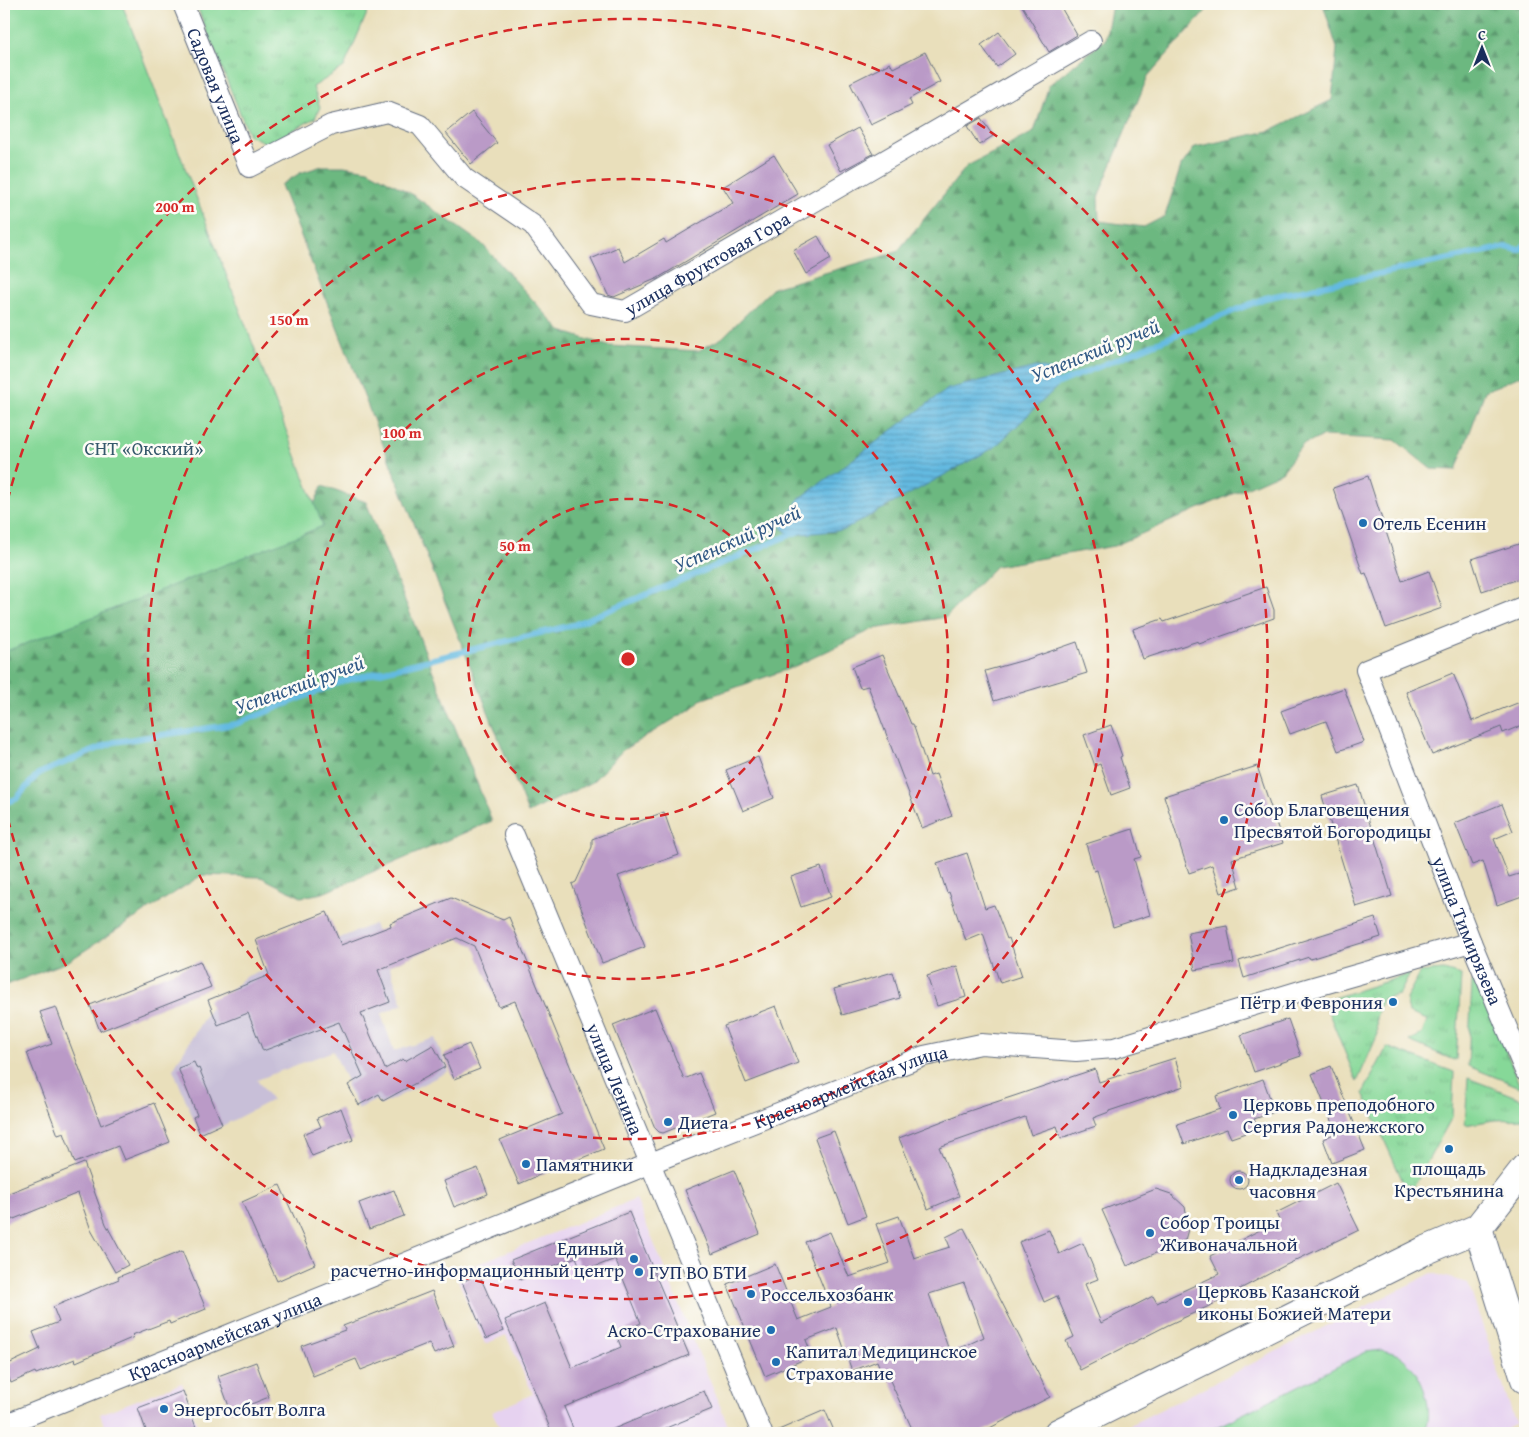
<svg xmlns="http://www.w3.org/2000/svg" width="1529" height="1437" viewBox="0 0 1529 1437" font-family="'Gentium Book Plus',serif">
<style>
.built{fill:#e6d2f0}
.industrial{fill:#c8bfd8}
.grass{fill:url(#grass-tufts);stroke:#50847b}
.forest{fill:url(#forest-firs);stroke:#44746f}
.green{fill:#86d898;stroke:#50847b}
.water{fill:url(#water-rules);stroke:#4074a0}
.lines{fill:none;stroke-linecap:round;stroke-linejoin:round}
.stream{stroke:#64bae1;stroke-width:6}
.building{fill:#ba9ac7;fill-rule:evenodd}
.street-casing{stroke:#636d7f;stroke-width:22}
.secondary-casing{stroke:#636d7f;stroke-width:30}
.street{stroke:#fff;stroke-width:20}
.secondary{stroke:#fff;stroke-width:28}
.ring{fill:none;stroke:#d62828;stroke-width:2.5;stroke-dasharray:9 6}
.poi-dot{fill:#1f6fb2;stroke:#fdfcf7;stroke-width:2}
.labels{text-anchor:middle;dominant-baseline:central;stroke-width:5;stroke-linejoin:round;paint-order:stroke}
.street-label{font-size:19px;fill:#1b2f5e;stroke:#fdfcf7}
.park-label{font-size:19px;fill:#36596c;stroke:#fdfcf7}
.poi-label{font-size:19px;fill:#1b2f5e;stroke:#fdfcf7;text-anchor:start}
.water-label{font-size:20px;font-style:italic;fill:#315985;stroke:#fdfcf7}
.centre{fill:#d62828;stroke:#fdfcf7;stroke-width:2.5}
.ring-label{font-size:15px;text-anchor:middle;font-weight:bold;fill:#d62828;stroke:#fdfcf7;stroke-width:5;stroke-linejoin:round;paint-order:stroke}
</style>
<defs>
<pattern id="grass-tufts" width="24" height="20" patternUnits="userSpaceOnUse" patternTransform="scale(1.25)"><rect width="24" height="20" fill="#86d898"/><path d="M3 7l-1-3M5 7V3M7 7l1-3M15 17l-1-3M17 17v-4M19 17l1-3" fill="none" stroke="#73ba85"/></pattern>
<pattern id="forest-firs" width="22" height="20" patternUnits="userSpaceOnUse" patternTransform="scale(1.25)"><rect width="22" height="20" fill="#6cb880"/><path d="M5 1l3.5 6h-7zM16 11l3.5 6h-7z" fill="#58966c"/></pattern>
<pattern id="water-rules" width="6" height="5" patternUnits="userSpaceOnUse" patternTransform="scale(1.25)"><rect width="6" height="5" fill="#64bae1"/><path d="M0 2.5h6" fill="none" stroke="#5298ba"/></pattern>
</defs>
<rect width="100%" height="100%" fill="#fdfcf7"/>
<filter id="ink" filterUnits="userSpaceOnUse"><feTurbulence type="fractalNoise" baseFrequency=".02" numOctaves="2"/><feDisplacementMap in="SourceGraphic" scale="10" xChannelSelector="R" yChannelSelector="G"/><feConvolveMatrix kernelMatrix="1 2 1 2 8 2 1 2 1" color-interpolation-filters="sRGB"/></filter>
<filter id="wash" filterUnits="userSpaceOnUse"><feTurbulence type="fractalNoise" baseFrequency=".0096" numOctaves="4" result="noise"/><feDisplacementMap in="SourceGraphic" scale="20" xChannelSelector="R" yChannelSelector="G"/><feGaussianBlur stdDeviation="1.12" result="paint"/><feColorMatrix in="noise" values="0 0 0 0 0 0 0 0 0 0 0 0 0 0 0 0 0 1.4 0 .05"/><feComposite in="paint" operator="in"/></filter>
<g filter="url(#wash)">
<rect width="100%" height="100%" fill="#e9dfbb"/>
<path class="built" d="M636,1199L731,1433H503L492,1412L533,1394L506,1335L485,1344L455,1273Z
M1432,1273L1468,1283L1516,1424L1499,1433H1114Z
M182,1383L200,1433H107L100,1414Z"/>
<path class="industrial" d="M374,924L403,1004L381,1014L394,1051L435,1038L449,1071L381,1105L376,1100L358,1109L346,1085L347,1081L333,1051L257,1080L272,1100L201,1137L173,1069L208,1011L245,977Z"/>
<path class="grass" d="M196,4H371L344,67L313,87L320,107L315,118L268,144L249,135Z
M1444,970L1461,975L1456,1061L1409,1041L1422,1034L1427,1020L1409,1013L1406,999L1420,972Z
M1410,974L1399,995L1382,999L1376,1018L1377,1036L1357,1082L1328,1011L1330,999Z
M1472,981L1481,985L1520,1087L1468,1066Z
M1387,1047L1454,1072L1452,1117L1414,1186L1404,1184L1363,1093Z
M1468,1078L1524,1100L1525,1104V1119L1494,1120L1465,1125Z"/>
<path class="forest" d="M1114,4H1212L1148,76L1098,197L1099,221L1144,227L1165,216L1181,166L1195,147L1269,131L1332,100L1337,48L1323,4H1525V374L1485,391L1456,470L1431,469L1395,440L1324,436L1302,445L1282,472L1114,546L996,566L946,617L874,629L791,668L700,700L694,707L623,750L592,782L528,813L281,185L300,173L322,166H344L368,170L410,193L482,244L561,331L608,346L698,351L722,338L773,288L897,252L967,166L1034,132L1049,85L1105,40L1112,5Z
M322,486L366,502L492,821L323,893L301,897L261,877L202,875L67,962L4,986V635L309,516Z"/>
<path class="green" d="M4,4H122L323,526L4,652Z
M1381,1350C1386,1351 1391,1352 1396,1354C1420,1365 1437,1410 1424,1433H1205L1366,1352Z"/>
<path class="water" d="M1036,367L1051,370L1060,384L995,447L844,530L791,535L781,528L798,500L948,389Z"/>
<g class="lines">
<path class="stream" d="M1052,386L1265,298L1506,247L1519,250L1525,245
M4,803L16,799L38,774L114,742L236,724L343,681L573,625L797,532"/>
</g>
<g id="blocks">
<path class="building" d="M1021,4H1059L1077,35L1049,52Z
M999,32L1015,54L997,67L981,45Z
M925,52L940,82L909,99L912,105L871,125L850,83L890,63L893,68Z
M472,112L497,143L471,164L446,133Z
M981,118L993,136L979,145L967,126Z
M858,128L873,154L841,171L827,145Z
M774,155L798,194L658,278L614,297L608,295L591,259L618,247L625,262L664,239L666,243L733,203L723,187Z
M818,236L831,259L806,274L793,250Z
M1368,476L1402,581L1429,571L1442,608L1386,628L1366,573L1363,574L1333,488Z
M1525,542V577L1482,591L1472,559Z
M1266,587L1274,610V618L1199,644L1198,641L1143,659L1133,629L1162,619L1164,622Z
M1077,642L1087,673L994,701L985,671L1028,659Z
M882,655L911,724H913L930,776L936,774L952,816L922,828L868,686L860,688L852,667Z
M1453,673L1472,721L1520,702L1525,715V724L1503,733L1501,727L1432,755L1406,692Z
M1344,688L1364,742L1338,751L1326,721L1290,734L1281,711Z
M1111,725L1122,756L1120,757L1130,788L1111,795L1100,764L1095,766L1084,735Z
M758,757L774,798L743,811L726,770Z
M1257,766L1283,843L1232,859L1240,887L1221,893L1212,865L1189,873L1164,796Z
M1358,785L1392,896L1356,907L1322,796Z
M1502,804L1513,831L1494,839L1509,877L1525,872V895L1497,905L1483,861L1472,865L1455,823Z
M664,812L679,855L618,876L645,947L602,963L572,884L576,882L592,847V839Z
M1133,829L1141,857L1134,859L1150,915L1113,927L1097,870L1094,871L1086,844Z
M967,853L985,908L994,905L1007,939L1009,938L1022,976L1000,983L983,934L966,941L949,892L947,893L937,863Z
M821,867L831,897L801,907L791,877Z
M451,898L503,920L509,917L604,1149L560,1167V1166L519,1184L500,1140L562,1114L515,1001L499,1007L474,946L457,938L378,970L390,1002L361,1013L385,1069L403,1059L405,1061L433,1045L445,1067L383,1101L379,1094L359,1105L348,1085L363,1076L339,1022L263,1051L248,1013L218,1025L208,1000L269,975L256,940L327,912L341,945L391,926L390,923Z
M1375,918L1381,937L1310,959L1309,957L1244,978L1239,961Z
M1227,926L1234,963L1195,970L1188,933Z
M200,961L211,987L100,1031L90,1005Z
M957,966L966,997L937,1006L927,976Z
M893,972L900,998L842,1015L834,989Z
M776,1006L798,1063L746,1083L724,1026Z
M56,1007L101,1125L154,1103L170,1142L124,1160L118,1146L75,1163L64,1133L58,1135L27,1053L52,1044L40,1012Z
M655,1008L684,1079L699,1073L715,1112L663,1133L659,1132L655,1128L613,1025Z
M1288,1019L1301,1056L1254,1072L1241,1035Z
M469,1044L480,1069L454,1079L444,1055Z
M1175,1058L1184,1086L1109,1111V1112L1093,1118L1096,1126L1061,1138L1057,1126L1031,1135L1025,1117L939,1147L959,1196L928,1209L899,1138L963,1113L1095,1069L1099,1082Z
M194,1062L197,1069L199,1068L222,1124L200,1134L193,1117L197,1115L178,1068Z
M1331,1066L1365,1150L1332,1163L1323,1139L1336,1133L1312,1074Z
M1263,1079L1275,1112L1254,1119L1257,1129L1231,1138L1227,1129L1184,1144L1177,1124L1220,1109L1216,1096Z
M341,1108L353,1140L312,1156L303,1134L321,1127L317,1118Z
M834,1131L866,1216L848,1223L815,1138Z
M84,1163L106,1224L128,1265L115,1272L91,1230L78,1193L4,1223V1195Z
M478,1168L488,1194L454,1207L444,1181Z
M734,1170L760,1234L712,1254L685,1190Z
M1230 1180a9 9 0 1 1 18 0a9 9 0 1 1-18 0Z
M1336,1183L1359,1230L1284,1266L1219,1300L1220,1301L1168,1325L1080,1370L1066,1341L1074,1337L1057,1296L1044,1302L1019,1242L1049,1230L1059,1254L1083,1243L1098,1279L1085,1284L1101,1323L1153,1296L1157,1303L1219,1274L1210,1256L1279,1220L1276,1213Z
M280,1185L315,1264L277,1281L242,1202Z
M1156,1189L1171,1194L1185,1207L1189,1226L1185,1240L1127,1266L1102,1210Z
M394,1190L404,1216L369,1229L359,1203Z
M629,1212L689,1355L564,1407L575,1433H552L505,1320L545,1303L572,1368L621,1347L616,1334L641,1323L615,1259L582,1272L576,1257L520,1280L511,1260Z
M899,1216L914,1258L950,1247L946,1237L964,1228L1050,1397L980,1433H914L887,1374L883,1376L877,1361L852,1371L837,1328L806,1340L812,1356L765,1376L727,1284L775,1264L798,1320L831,1307L805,1242L830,1232L849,1277L890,1263L876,1224ZM964,1283L984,1337L950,1353L929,1294Z
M182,1251L206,1309L170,1324L169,1321L132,1335L134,1337L76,1362L75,1359L36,1374L35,1372L11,1383L4,1366L40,1349L33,1332L59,1322L53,1307L119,1279L118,1277Z
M479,1274L504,1331L486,1339L462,1282Z
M432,1291L454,1346L434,1354L429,1343L361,1370L356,1359L313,1376L301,1346L345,1330L343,1326Z
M256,1362L269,1397L231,1412L218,1376Z
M183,1391L198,1433H147L138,1408Z
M704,1391L712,1409L654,1433H604Z
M825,1410L835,1433H774V1432Z"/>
</g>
</g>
<g filter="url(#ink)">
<use href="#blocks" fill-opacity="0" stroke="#636d7f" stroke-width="1"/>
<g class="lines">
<g class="street-casing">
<g id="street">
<path id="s1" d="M183,4L249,167L331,125L387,112L420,125L464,178L533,225L591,304L625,311L1091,41"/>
<path id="s2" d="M1525,606L1366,670L1471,942L1525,1071"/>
<path id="s3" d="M514,835L762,1433"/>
<path id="s4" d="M4,1425L226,1336L666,1157L924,1056L981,1044L1076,1051L1114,1048L1310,988L1471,942"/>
</g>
</g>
<g class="secondary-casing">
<path id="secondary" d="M1478,1228L1525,1379
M1058,1433L1424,1251L1478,1228L1525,1168"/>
</g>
<use href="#street" class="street"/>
<use href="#secondary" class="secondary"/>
</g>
</g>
<g class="ring">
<circle cx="628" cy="659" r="160"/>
<circle cx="628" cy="659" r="320"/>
<circle cx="628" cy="659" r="480"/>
<path d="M4 515A640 640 0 1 1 4 803"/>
</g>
<g class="poi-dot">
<circle cx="1363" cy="523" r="5"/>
<circle cx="1224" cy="820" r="5"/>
<circle cx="1393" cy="1002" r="5"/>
<circle cx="1233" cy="1115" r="5"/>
<circle cx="668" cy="1122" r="5"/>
<circle cx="1449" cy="1149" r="5"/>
<circle cx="526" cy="1164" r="5"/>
<circle cx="1239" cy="1180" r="5"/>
<circle cx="1150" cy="1233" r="5"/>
<circle cx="634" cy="1259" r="5"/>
<circle cx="639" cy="1272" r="5"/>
<circle cx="751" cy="1294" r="5"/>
<circle cx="1188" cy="1302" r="5"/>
<circle cx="771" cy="1330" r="5"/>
<circle cx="776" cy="1362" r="5"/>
<circle cx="164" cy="1409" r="5"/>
</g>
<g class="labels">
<g class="street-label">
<text stroke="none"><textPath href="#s1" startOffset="88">Садовая улица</textPath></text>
<text stroke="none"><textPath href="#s1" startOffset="741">улица Фруктовая Гора</textPath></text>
<text stroke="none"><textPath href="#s2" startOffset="451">улица Тимирязева</textPath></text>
<text stroke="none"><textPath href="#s3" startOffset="264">улица Ленина</textPath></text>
<text stroke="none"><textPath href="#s4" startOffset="912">Красноармейская улица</textPath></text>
<text stroke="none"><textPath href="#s4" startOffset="238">Красноармейская улица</textPath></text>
</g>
<g class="park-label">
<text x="144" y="448">СНТ «Окский»</text>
</g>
<g class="poi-label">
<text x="1373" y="523">Отель Есенин</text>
<text x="1234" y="809">Собор Благовещения<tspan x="1234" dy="22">Пресвятой Богородицы</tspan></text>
<text x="1383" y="1002" text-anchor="end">Пётр и Феврония</text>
<text x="1243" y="1104">Церковь преподобного<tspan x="1243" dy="22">Сергия Радонежского</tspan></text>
<text x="678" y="1122">Диета</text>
<text x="536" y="1164">Памятники</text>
<text x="1449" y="1168" text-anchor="middle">площадь<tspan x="1449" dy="22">Крестьянина</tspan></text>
<text x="1249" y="1169">Надкладезная<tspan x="1249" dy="22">часовня</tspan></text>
<text x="1160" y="1222">Собор Троицы<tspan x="1160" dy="22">Живоначальной</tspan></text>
<text x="624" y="1248" text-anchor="end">Единый<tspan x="624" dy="22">расчетно-информационный центр</tspan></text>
<text x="649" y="1272">ГУП ВО БТИ</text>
<text x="1198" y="1291">Церковь Казанской<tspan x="1198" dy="22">иконы Божией Матери</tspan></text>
<text x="761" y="1294">Россельхозбанк</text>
<text x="761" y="1330" text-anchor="end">Аско-Страхование</text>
<text x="786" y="1351">Капитал Медицинское<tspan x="786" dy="22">Страхование</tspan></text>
<text x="174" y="1409">Энергосбыт Волга</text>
</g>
<g class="water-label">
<text transform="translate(1095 350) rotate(-22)">Успенский ручей</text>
<text transform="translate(737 538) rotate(-24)">Успенский ручей</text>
<text transform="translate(299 684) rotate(-20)">Успенский ручей</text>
</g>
</g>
<circle cx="628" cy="659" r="8" class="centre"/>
<g class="ring-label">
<text x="175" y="212">200 m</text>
<text x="289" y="325">150 m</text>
<text x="402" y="438">100 m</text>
<text x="515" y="551">50 m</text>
</g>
<rect width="1529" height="1437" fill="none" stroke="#fdfcf7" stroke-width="20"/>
<g transform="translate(1482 48)" stroke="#fdfcf7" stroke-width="4" paint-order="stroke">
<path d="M0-4L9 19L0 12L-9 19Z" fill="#1b2f5e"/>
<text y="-8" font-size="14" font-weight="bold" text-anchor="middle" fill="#1b2f5e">С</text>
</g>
</svg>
